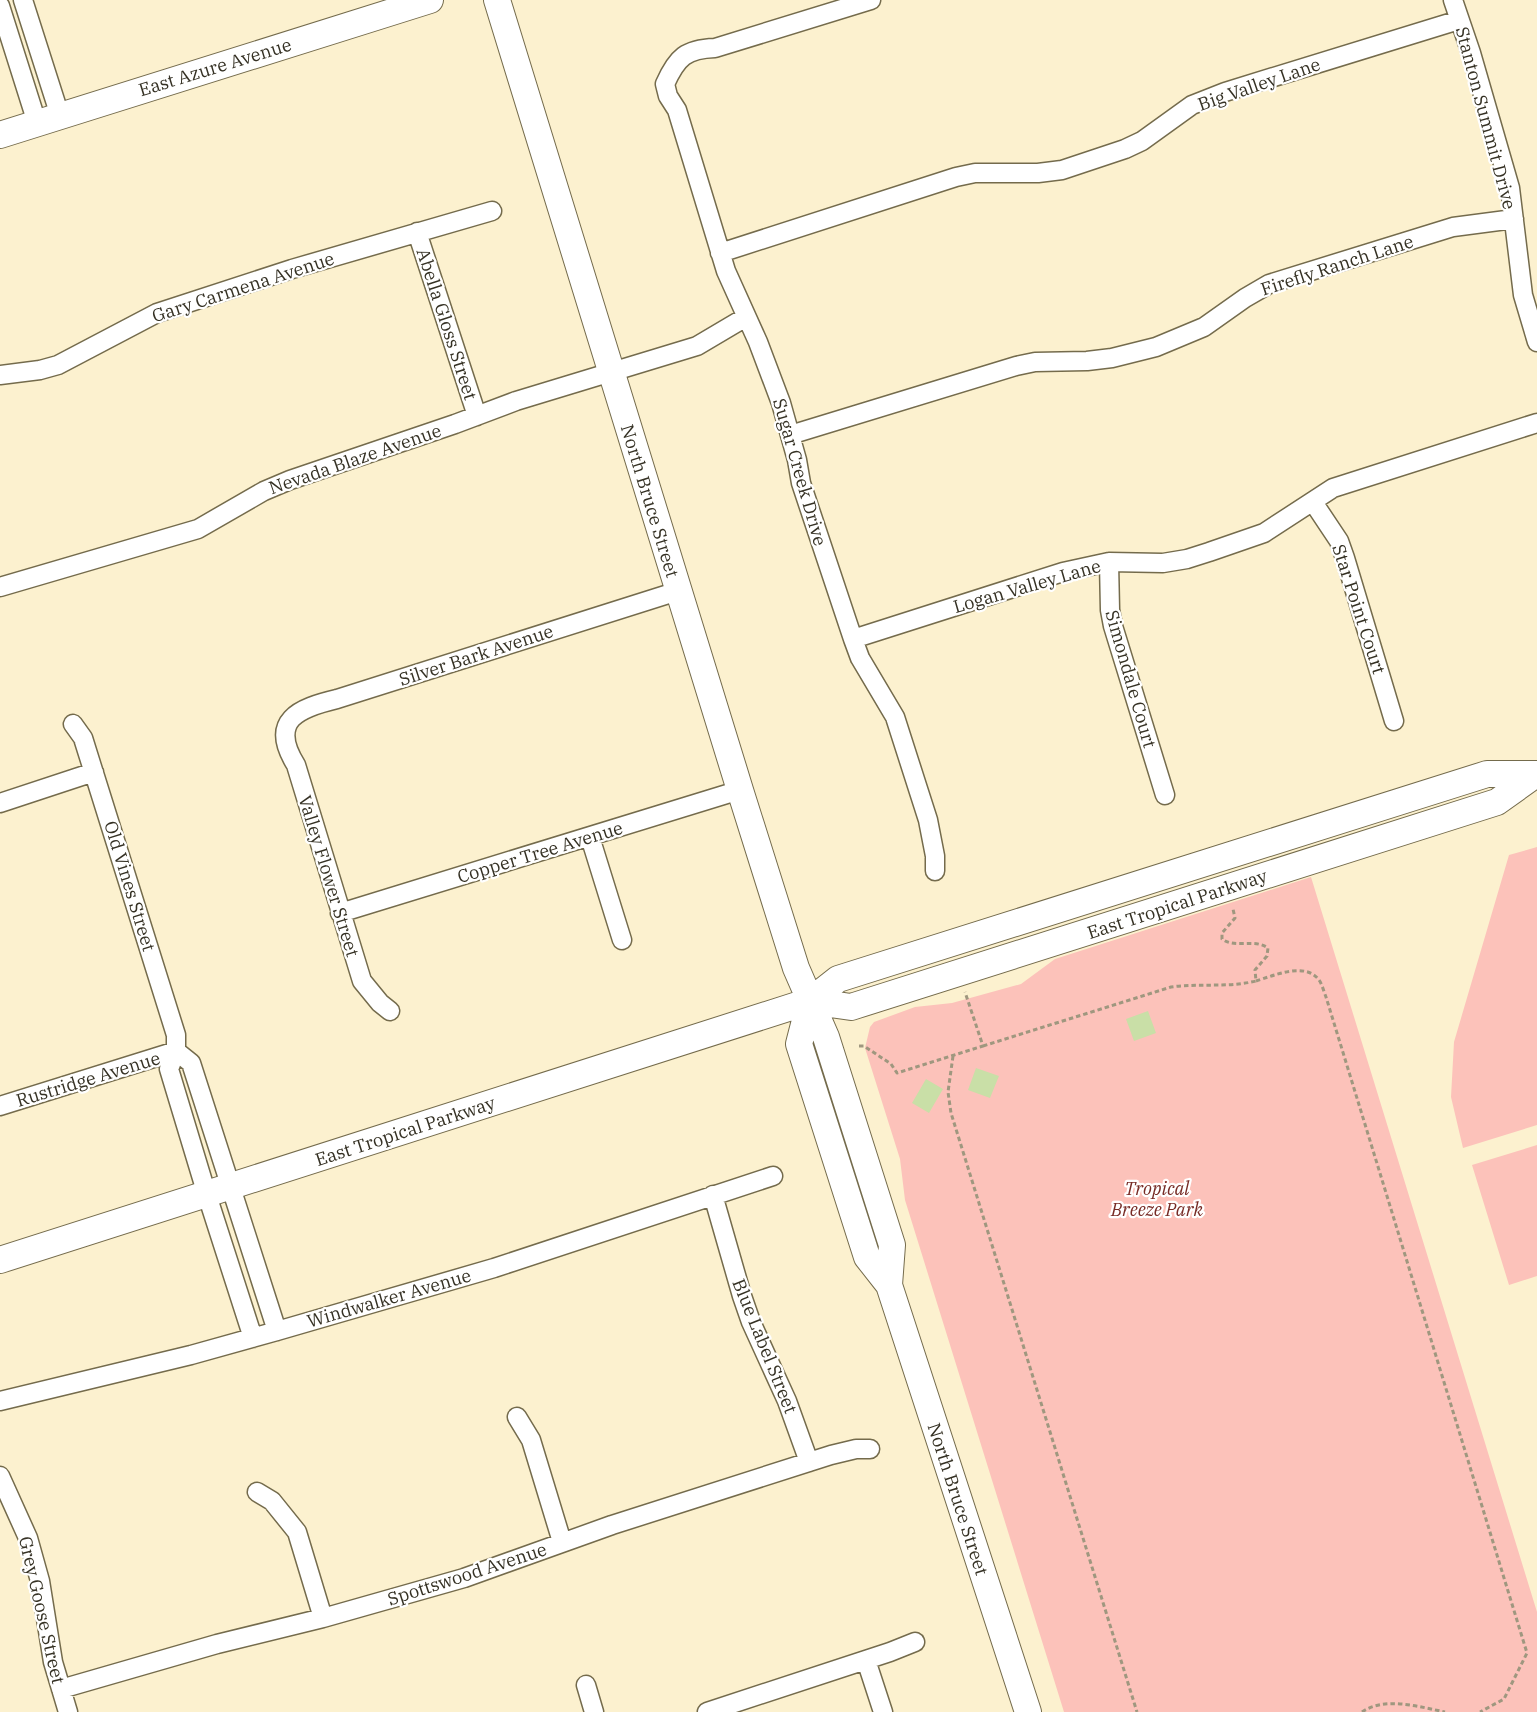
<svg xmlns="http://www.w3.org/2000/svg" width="1537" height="1712" viewBox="0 0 1537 1712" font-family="'IBM Plex Serif',serif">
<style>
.green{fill:#fcc2ba}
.building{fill:#c9dfa7}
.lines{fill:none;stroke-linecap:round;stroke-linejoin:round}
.street-casing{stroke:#746b4c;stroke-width:21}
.secondary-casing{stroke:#746b4c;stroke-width:28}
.path{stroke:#9f977f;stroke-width:3;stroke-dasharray:4.5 3;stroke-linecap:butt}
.street{stroke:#fff;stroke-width:18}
.secondary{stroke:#fff;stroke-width:26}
.labels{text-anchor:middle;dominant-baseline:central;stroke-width:4.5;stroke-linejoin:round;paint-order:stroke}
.street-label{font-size:18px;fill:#353124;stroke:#fff}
.park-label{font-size:18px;font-style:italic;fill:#772b25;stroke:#fff}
</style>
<rect width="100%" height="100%" fill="#fcf1cf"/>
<path class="green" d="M1537,847V1125L1463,1148L1451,1097L1454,1042L1509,855Z
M1311,877L1537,1612V1712H1064L905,1200L900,1159L865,1048L870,1027L874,1022L915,1007L952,1003L1021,984L1055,959Z
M1537,1145V1276L1509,1285L1472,1165Z"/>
<path class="building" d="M1148,1011L1156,1033L1134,1041L1126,1019Z
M976,1068L999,1076L990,1098L968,1090Z
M926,1079L943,1089L929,1113L912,1103Z"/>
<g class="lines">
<g class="street-casing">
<path id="street" d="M23,0L60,116
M871,0L715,48C686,49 677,57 665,84L668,96L677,110L726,271L758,342L781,403L797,460L801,483L853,639L860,658L895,717L928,820L935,856V871
M1453,0L1471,53L1510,188L1523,295L1537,342
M0,6L37,123
M417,232L477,416
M720,253L956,177L975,173H1038L1062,170L1125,149L1142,141L1192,105L1225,92L1459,20
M0,375L40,370L58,365L157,313L292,269L492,211
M790,435L1016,366L1035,362L1087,361L1112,358L1156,347L1204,327L1245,298L1269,284L1453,227L1514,219
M1313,502L1339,541L1345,558L1394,721
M1109,562L1110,610L1113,626L1165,795
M0,587L198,529L264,491L290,480L455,424L516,401L697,346L746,317
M853,639L1063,572L1109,562L1163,563L1187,559L1209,552L1264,533L1333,488L1537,423
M73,724L83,738L176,1035V1051L169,1069L207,1195L253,1338
M0,803L94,772
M590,837L622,940
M340,913L740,790
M390,1011L380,1003L362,981L296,765C268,720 299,708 337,699L678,591
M176,1051L191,1063L277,1331
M0,1106L176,1051
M713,1195L742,1296L751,1322L787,1401L809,1462
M0,1401L191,1355L277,1331L494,1268L773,1176
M517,1417L531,1440L562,1542
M0,1476L28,1538L40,1581L53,1662L68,1712
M257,1492L272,1501L297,1532L323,1618
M866,1660L883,1712
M586,1685L594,1712
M61,1689L217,1644L323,1618L464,1578L612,1525L831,1455L856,1449H870
M707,1712L890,1652L915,1642"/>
</g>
<g class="secondary-casing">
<path id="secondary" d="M497,0L740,790L796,968L826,1037L892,1245L889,1285
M0,135L430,0
M810,1001L851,1007L1497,802L1536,774
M810,1001L799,1044L867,1257L889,1285L1028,1712
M0,1260L810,1001L838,979L1487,774H1537"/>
</g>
<path class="path" d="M1256,981C1273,976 1305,961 1319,980C1322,984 1324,992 1326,997L1527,1653L1504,1699L1480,1712
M859,1046H864L891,1064L897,1073L983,1046L965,992
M983,1046L1171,987C1200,983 1227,988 1256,981L1255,970L1267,956L1268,948C1254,938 1235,949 1222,939V933L1235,918L1233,909
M953,1056L948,1092L951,1113L1137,1712
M1362,1712C1385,1696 1420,1707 1445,1712"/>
<use href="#street" class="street"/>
<use href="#secondary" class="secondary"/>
</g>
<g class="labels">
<g class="street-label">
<text transform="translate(215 67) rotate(-17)">East Azure Avenue</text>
<text transform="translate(1259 84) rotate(-19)">Big Valley Lane</text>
<text transform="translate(1486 118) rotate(75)">Stanton Summit Drive</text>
<text transform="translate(1337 265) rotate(-18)">Firefly Ranch Lane</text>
<text transform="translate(243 287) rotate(-18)">Gary Carmena Avenue</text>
<text transform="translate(447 324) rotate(72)">Abella Gloss Street</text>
<text transform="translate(355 459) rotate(-19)">Nevada Blaze Avenue</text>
<text transform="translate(800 472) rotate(74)">Sugar Creek Drive</text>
<text transform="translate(650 501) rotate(73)">North Bruce Street</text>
<text transform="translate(1027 586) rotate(-16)">Logan Valley Lane</text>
<text transform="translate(1359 609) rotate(72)">Star Point Court</text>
<text transform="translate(476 655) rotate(-18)">Silver Bark Avenue</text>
<text transform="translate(1131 679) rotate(74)">Simondale Court</text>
<text transform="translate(540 852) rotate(-17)">Copper Tree Avenue</text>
<text transform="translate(329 876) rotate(73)">Valley Flower Street</text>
<text transform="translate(130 886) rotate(73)">Old Vines Street</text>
<text transform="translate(1177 904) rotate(-18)">East Tropical Parkway</text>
<text transform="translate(88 1079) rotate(-17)">Rustridge Avenue</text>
<text transform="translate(405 1131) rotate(-18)">East Tropical Parkway</text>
<text transform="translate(389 1298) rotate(-16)">Windwalker Avenue</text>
<text transform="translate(765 1346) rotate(68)">Blue Label Street</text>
<text transform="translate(958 1499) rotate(72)">North Bruce Street</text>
<text transform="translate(467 1574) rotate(-18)">Spottswood Avenue</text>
<text transform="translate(42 1610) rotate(77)">Grey Goose Street</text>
</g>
<g class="park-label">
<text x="1157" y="1188">Tropical<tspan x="1157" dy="21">Breeze Park</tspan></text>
</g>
</g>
</svg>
